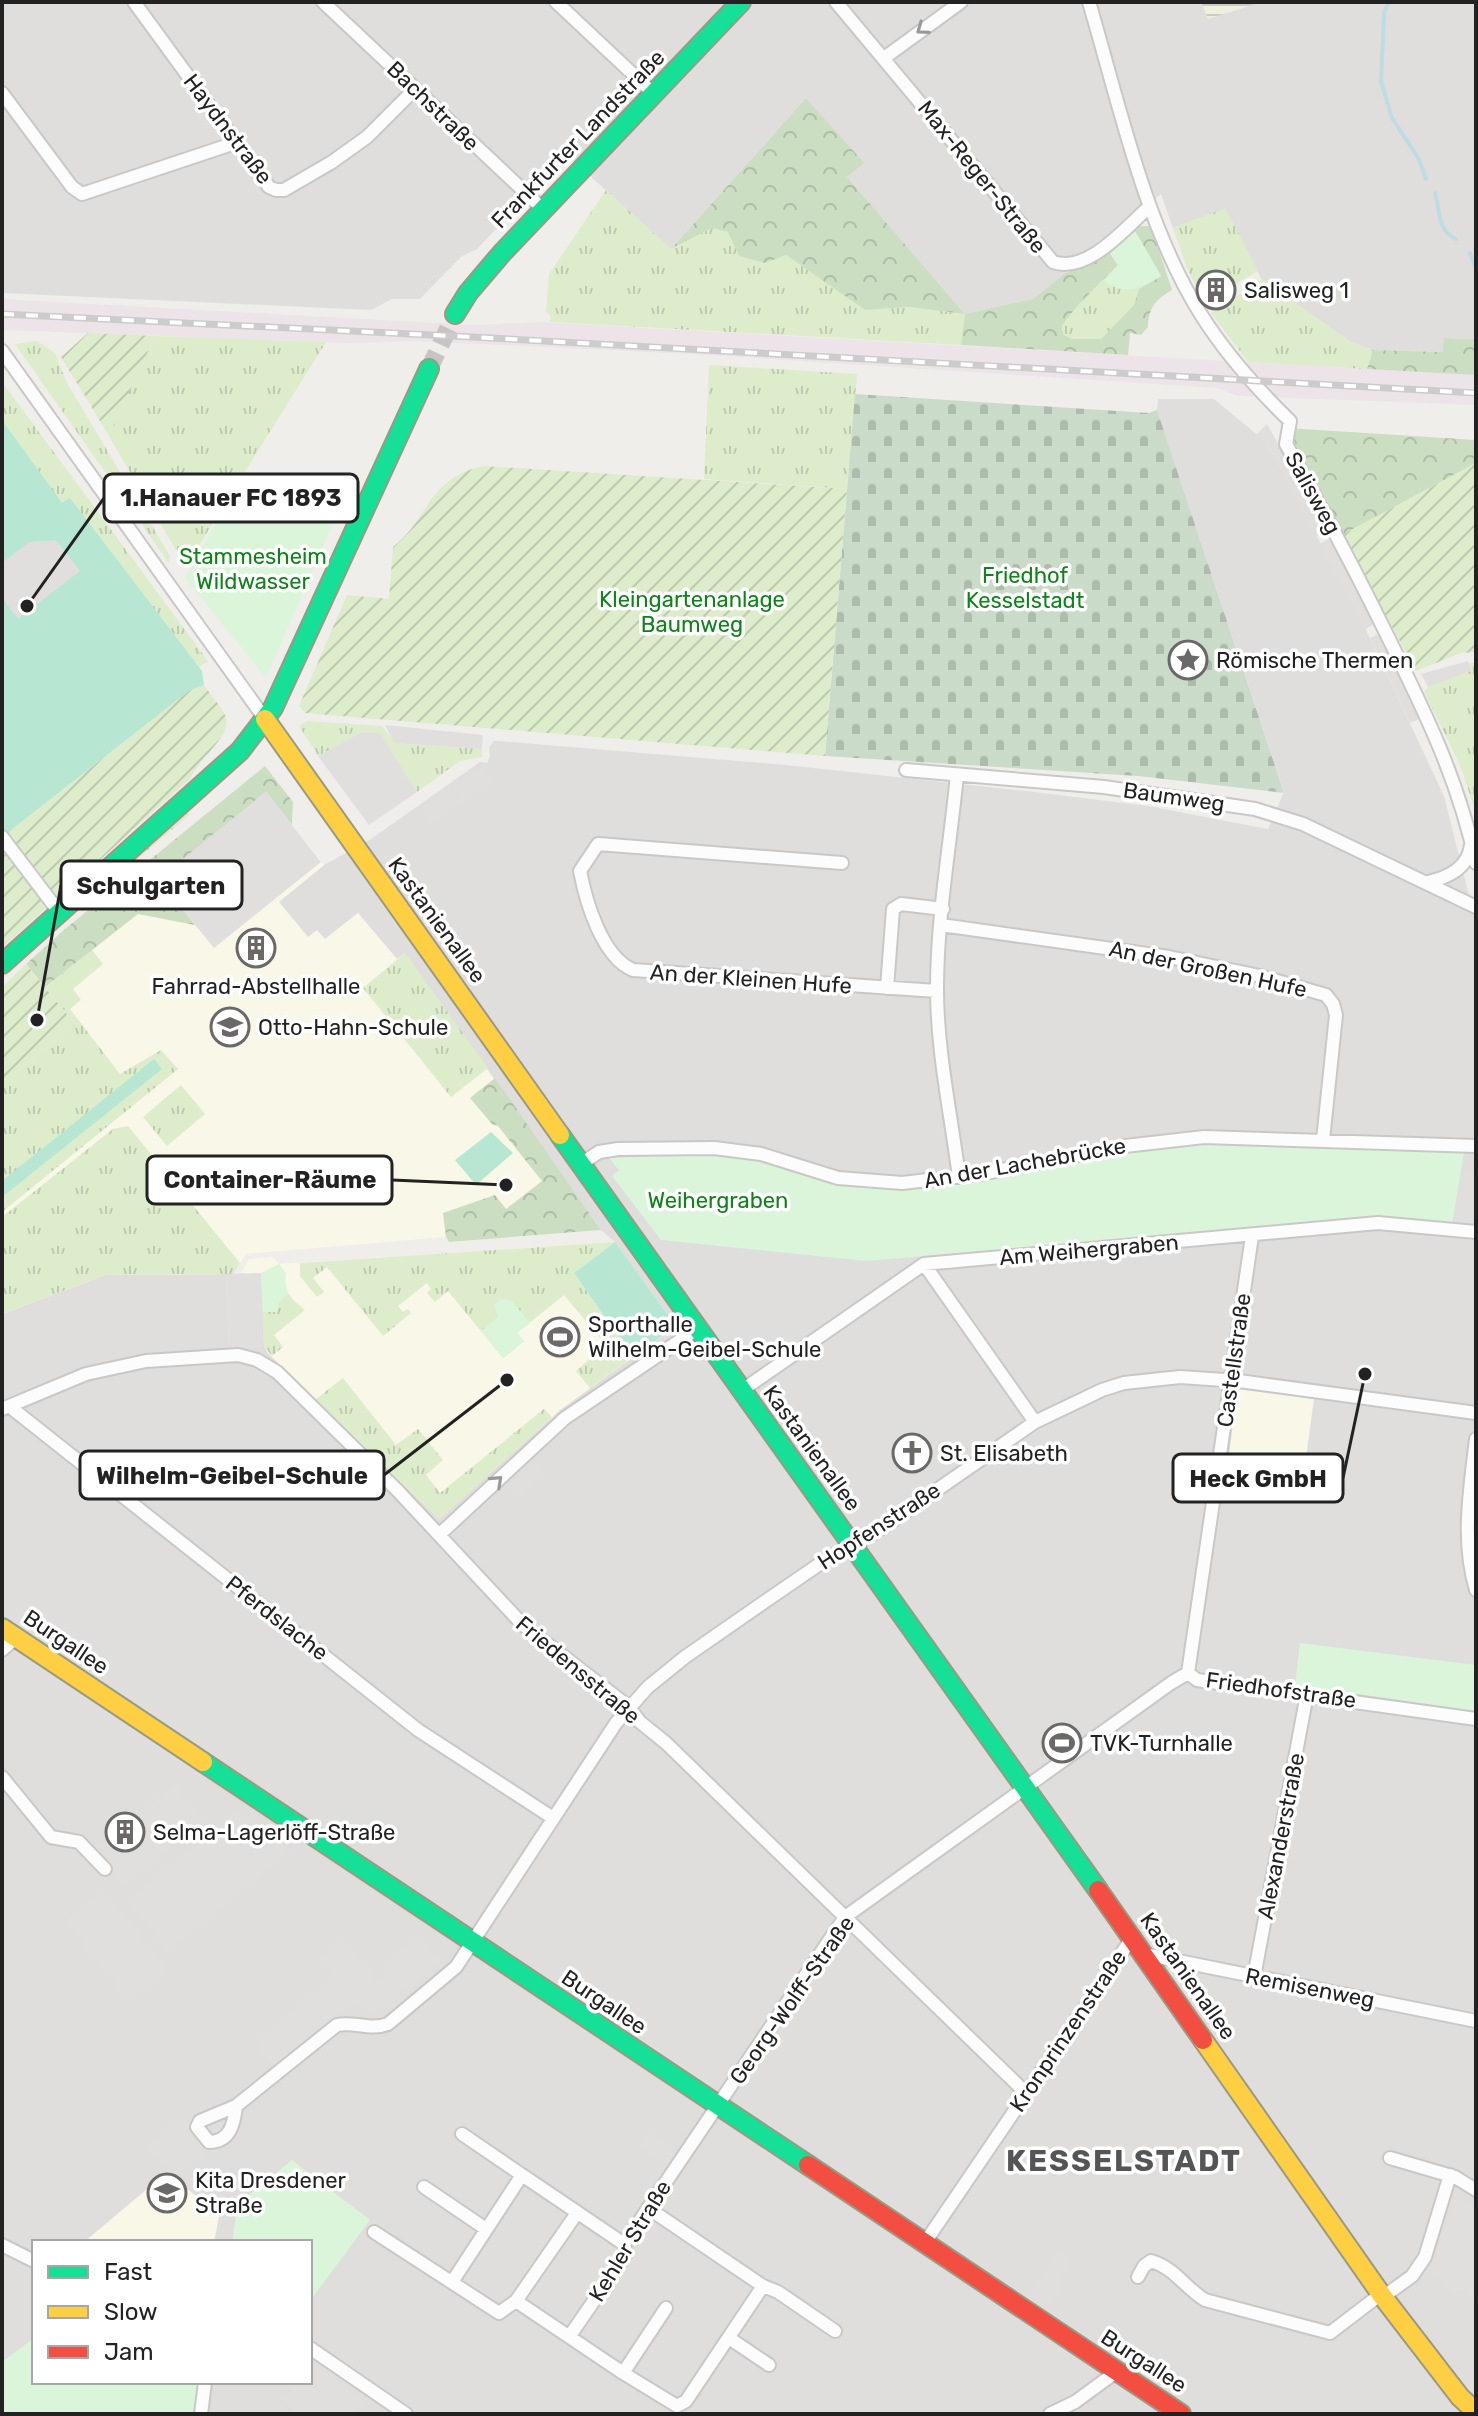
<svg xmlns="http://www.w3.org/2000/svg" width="1478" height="2416" viewBox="0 0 1478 2416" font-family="Rubik,sans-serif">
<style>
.residential{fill:#dfdedc;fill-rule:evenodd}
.education{fill:#f8f7e8}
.railway{fill:#ede4e9}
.farmland{fill:url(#farmland-rules)}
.grass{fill:url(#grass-tufts)}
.forest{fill:url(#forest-crowns)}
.cemetery{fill:url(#cemetery-stones)}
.park{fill:#daf5da}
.garden{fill:url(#garden-furrows)}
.pitch{fill:#b7e6d2}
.parking{fill:#e0dfde}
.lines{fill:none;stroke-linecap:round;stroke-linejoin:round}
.stream{stroke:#bfdbe3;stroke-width:4}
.secondary-tunnel{stroke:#c7c5c3;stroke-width:18;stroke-dasharray:18 9;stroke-linecap:butt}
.street-casing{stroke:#c9c8c7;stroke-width:16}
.fast-casing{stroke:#999a82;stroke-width:22}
.slow-casing{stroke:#999a82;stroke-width:22}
.jam-casing{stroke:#999a82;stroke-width:22}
.street{stroke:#fdfcfc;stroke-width:12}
.fast{stroke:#16e098;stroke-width:18}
.slow{stroke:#ffcf43;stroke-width:18}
.jam{stroke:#f24e42;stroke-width:18}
.rail-casing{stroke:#ccc;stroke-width:7}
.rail{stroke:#fff;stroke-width:4;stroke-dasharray:12;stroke-linecap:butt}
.oneway{stroke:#9a9a9a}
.labels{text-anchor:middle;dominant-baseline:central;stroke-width:7;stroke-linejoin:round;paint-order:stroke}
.street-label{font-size:22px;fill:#222;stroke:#fff}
.poi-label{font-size:22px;fill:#222;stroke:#fff;text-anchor:start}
.park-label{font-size:22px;fill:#0c8416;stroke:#fff}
.district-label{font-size:30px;font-weight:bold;letter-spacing:2px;fill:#555;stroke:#fff}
.leader{fill:none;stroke:#222;stroke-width:3}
.callout-dot{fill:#222;stroke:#fff;stroke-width:3}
.callout{fill:#fff;stroke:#222;stroke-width:3}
.callout-label{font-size:24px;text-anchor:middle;font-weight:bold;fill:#222}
</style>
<defs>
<pattern id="farmland-rules" width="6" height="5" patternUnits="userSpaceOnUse" patternTransform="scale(2)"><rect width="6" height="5" fill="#efefdf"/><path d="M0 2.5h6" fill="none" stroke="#cdcdbf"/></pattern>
<pattern id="grass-tufts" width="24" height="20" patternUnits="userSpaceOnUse" patternTransform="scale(2)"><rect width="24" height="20" fill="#ddeccb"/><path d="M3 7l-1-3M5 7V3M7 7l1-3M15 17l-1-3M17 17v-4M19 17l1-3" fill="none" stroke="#bdcaae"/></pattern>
<pattern id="forest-crowns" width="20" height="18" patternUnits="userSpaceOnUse" patternTransform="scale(2)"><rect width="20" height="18" fill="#cbdec1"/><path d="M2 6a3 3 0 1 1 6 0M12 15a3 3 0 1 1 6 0" fill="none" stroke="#aebea6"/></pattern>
<pattern id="cemetery-stones" width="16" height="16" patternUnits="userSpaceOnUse" patternTransform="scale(2)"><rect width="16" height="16" fill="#cadbca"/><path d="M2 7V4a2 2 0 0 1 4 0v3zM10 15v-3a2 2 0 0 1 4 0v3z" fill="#adbcad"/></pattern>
<pattern id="garden-furrows" width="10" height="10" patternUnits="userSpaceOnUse" patternTransform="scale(2)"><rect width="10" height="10" fill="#ddeccb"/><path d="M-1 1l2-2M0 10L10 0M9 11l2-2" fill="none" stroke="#bdcaae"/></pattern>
</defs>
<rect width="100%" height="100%" fill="#f0eeeb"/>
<path class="residential" d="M2,2H1476V339L1444,338V352L1373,350L1351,342L1263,282L1225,209L1173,228L1161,194L1033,299L965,314L847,177L863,163L806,98L671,249L567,155L477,249L462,256L420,299H392L371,310L2,293Z
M1158,399H1214L1267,443L1358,613L1444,796L1476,923V2408L1473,2414H2V1314L105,1275L226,1274L229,1347L264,1346L268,1353L439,1519L560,1410L672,1329L615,1242L601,1230L405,954L397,960L358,913L324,940L308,938L278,901L324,865L371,839L480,762L487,763L490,756L489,747L494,741H498L786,765L1026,791L1148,806L1268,829L1284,792L1157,410ZM34,2242H310V2382H34Z"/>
<path class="education" d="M265,766L293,802L292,825L324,865L279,902L308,937L317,930L325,939L358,913L397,959L405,953L601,1230L449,1242L445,1237L246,1254L233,1274L105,1275L2,1314V987L65,929Z
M615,1242L671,1319L672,1329L560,1410L439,1519L268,1353L264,1345L261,1273H241L249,1259L273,1257L279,1264Z
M1237,1389L1314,1399L1303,1479L1227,1473Z
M165,2174L220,2212L214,2242H84Z"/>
<path class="railway" d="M2,299L474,325L540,322L1476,375V405L1238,396L1217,388L710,355L419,341L347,343L2,330Z"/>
<path class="farmland" d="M1201,2H1262L1208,19Z"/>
<path class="grass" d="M606,190L671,249L712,228L729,232L765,263L786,255L865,310L909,307L965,314L961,345L550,322L551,316L546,312L549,274Z
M1225,208L1258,271L1204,302L1187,268L1173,228Z
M1118,266L1161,276L1139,289L1134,305L1101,339H1072L1062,334V324L1079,304Z
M1262,279L1351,342L1373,350L1367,369L1248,362L1211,313Z
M155,336L326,342L193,555L182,564L177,552L100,421L114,425Z
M37,341L55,353L67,383L170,556L169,563L15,344Z
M709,365L857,374L847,489L704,479Z
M2,382L208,661L199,667L70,499L62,504L2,420Z
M1469,663H1476V813L1460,765L1424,692L1428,687L1470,671Z
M307,721L382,726L395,743L482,749V757L460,761L417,792L380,733L362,732L318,756L299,726Z
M187,811L189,815L64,922L2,979V972L63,916Z
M92,950L103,964L73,989L81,1000L70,1009L120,1074L161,1050L178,1069L2,1212V1083L75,1024L45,987Z
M405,953L488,1068L451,1097L363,988Z
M181,1085L205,1114L167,1146L143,1117Z
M128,1126L240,1263L233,1274L105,1275L2,1314V1217L113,1129Z
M615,1242L574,1273L633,1357L590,1388L576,1371L606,1345L564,1295L517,1333L524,1341L503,1358L448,1291L435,1302L427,1293L431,1289L427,1283L398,1306L403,1312L408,1309L411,1313L383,1336L327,1267L313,1278L324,1292L317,1297L300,1276V1263Z
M288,1293L293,1300L305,1310L274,1335L283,1347L272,1356L264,1346L262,1312L277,1311L278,1303Z
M343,1378L396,1445L418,1429L443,1460L426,1475L440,1493L544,1409L552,1417L439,1519L316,1399Z"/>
<path class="forest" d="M806,98L864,163L847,177L965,314L1033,299L1065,273L1079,268L1106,247L1118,265L1079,304L1062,325V334L1072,339H1101L1134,305L1139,289L1161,276L1132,226H1150L1154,235L1172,290C1156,299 1148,308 1148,327L1141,335L1130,333L1128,355L961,345L965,314L909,307L865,310L786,255L765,263L739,256L728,232L712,228L671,249Z
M1444,338L1476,339V375L1367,369L1373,350L1443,352Z
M1287,428L1476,440V463L1342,535Z
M265,766L293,802L292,825L266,792L159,879L195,925L138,914L45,987L26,964L65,929Z
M495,1078L601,1230L449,1242L446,1237L443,1213L495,1195L506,1209L542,1181L498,1126L492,1124L470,1098Z"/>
<path class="cemetery" d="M855,394L1149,413L1157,410L1284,793L1138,776L825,756Z"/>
<path class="park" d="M1132,226L1161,276C1141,288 1124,296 1104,281L1118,265L1106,247Z
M245,470L336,516L266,678L185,578Z
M1212,1142L1464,1153L1452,1224L1378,1218L866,1261L661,1240L612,1176L619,1170L609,1158L717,1154L758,1159L817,1178L875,1186Z
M279,1264L286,1273L285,1282L288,1293L278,1303V1312H262L261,1273Z
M506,1299L513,1302L530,1323L517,1333L524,1341L503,1358L481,1331L498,1317L494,1305L500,1300Z
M1300,1643L1476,1665V1711L1295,1685Z
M292,2160L370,2220L310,2301V2242H232L238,2204Z
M34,2338V2382H201L196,2414H2V2362Z"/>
<path class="garden" d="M88,333L155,336L114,426L100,421L61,357Z
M1476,463V652L1461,653L1416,671L1342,535Z
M483,466L847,489L825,756L305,713L299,706L347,595L389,599L393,547C432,516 425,480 483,466Z
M204,685C210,695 223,707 226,718C232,736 197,760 191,778L2,948V837L190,690Z
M26,964L75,1024L2,1083V987Z"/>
<path class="pitch" d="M2,420L62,503L70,498L202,671L204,685L190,690L2,837Z
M154,1059L162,1069L2,1197V1181Z
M491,1132L513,1153L476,1185L455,1160Z
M615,1242L671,1319L672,1329L633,1357L574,1273Z"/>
<path class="parking" d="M1267,424L1327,530L1316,537L1267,443L1255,436Z
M1336,535L1380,620L1366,629L1320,544Z
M56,540L80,571L18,619L2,598V563L29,542Z
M1385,630L1426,716L1410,723L1370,638Z
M1468,661L1471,671L1428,687L1421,674Z
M385,725L483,735L482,749L394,743Z
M362,732L380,733L417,792L369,825L318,756Z
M483,766L493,780L462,802L452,788Z
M449,789L459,803L432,823L422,809Z
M266,792L321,862L214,948L158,879Z
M1461,1172L1476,1173L1475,1226L1453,1224Z
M261,1273L264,1346L229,1347L226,1274Z
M535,1463L543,1471L531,1481L534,1485L522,1497L511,1484Z
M174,1785L203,1820L125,1884L93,1850Z
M236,1811L291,1850L168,1950L129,1902L136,1899L135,1896Z
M103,1891L168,1969L129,2001L66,1921Z
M420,1935L440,1960L371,2014L363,2004L352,2002L274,2066L255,2043L334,1978L319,1960L343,1940L377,1982L394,1968L389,1960Z
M183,2118L209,2150L180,2172L145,2149Z
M648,2132L676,2151L667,2164L639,2145Z
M1453,2199L1476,2206V2303L1463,2291L1452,2293L1444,2282L1430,2272Z
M1058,2253L1068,2258L1058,2294L1051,2305L1047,2303L1045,2305L1030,2295Z
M319,2368L365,2402L351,2414H297L282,2397L301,2382H310V2375Z"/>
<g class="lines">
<path class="stream" d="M1389,2L1384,13L1381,81L1392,118L1419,159L1426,179
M1435,193C1440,209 1437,231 1456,239
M1470,253L1476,269"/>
<path class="secondary-tunnel" d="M429,369L455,314"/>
<g class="street-casing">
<path id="street" d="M134,2L269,187L276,190H284L332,162L367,137L415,89
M323,2L544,210
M556,2L654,94
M836,2L1053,262C1088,274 1125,228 1149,207
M1089,2C1119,103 1144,223 1200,313C1225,353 1256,388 1290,421L1286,444C1322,507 1356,572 1388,637C1425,712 1459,781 1476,863
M884,58L961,2
M2,93L72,187L82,194L235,143
M2,351L265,719
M906,770L1104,787L1255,809L1303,824L1476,907
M957,775C950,846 937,918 937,989C937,1051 951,1115 959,1177
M2,837L59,912
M842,863L598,844L580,871C586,902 602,957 633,970L937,991
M1428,882C1449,877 1468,868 1471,845
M941,925L1169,957L1260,976L1326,995L1333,1004L1336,1015L1323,1140
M887,988L893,909L901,904L943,909
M581,1164L599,1152L618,1149L714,1148L761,1154L838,1178L902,1183L981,1174L1125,1146L1204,1137L1476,1146
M924,1264L1035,1422
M741,1391L924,1264L1378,1223L1476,1232
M9,1406L418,1730L553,1818
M2,1409L86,1374L146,1361L238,1355L257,1360L277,1372L398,1491L523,1625L629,1707L640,1722L666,1743L1026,2093
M1476,1439C1470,1490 1461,1540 1476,1590
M440,1534L565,1418L697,1329
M2,1650L16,1638
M1188,1673L1252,1236
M2,1777L51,1837L79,1842L105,1869
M1144,1954L1476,2021
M1254,1977L1307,1694
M236,2106C234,2124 230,2142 209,2142L197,2127L200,2121L236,2106L337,2025C354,2021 370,2031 388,2024L456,1967L616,1723L648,1687L685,1657L770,1598L824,1561L876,1532L1035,1422L1102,1390L1124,1383L1180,1377L1239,1381L1476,1413
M462,2134L522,2175
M1390,2158L1455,2177L1476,2190
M424,2187L486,2229
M374,2232L499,2313L516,2301L623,2373L677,2406L686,2401L763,2286L648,2208
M924,2244L1132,1938
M2,2245L34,2261
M1138,2277L1144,2266L1151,2261C1175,2268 1184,2287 1205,2300L1330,2333L1381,2294
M452,2282L522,2175L624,2244
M763,2286L778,2292L835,2331
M1383,2297L1412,2276L1425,2257L1450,2175
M516,2301L577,2213
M569,2337L626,2254L624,2244L845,1917L1171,1683L1188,1673L1197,1680L1476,1719
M729,2338L769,2365
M310,2348L406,2414
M623,2373L666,2308
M201,2414L205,2382
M1050,2414L1075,2402L1116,2372"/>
</g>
<g class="fast-casing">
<path id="fast" d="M455,314L468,293L502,253L741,2
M2,964L240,751L273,708L429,369
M560,1135L1098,1890
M203,1762L808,2165"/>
</g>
<g class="slow-casing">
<path id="slow" d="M265,719L560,1135
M2,1628L203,1762
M1203,2040L1383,2297L1460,2397L1476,2412"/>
</g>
<g class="jam-casing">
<path id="jam" d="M1098,1890L1203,2040
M808,2165L1181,2414"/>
</g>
<use href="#street" class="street"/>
<use href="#fast" class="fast"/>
<use href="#slow" class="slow"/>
<use href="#jam" class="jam"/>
<g class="rail-casing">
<path id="rail" d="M2,314L472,337L1476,393"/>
</g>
<use href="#rail" class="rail"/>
</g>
<defs><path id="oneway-chevron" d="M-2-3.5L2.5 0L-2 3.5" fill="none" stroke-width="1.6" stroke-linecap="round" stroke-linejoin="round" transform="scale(2)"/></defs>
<g class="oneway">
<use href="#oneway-chevron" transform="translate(922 29) rotate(144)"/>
<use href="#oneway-chevron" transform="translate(497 1481) rotate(-43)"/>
</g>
<defs>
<g id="building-ring" transform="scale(2)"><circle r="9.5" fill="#fff" stroke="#6a6968" stroke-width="1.5"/><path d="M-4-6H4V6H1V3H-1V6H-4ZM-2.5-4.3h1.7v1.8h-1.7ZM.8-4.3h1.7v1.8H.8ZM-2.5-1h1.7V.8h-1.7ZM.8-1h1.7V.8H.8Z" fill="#6a6968"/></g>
<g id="sight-ring" transform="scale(2)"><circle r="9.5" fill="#fff" stroke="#6a6968" stroke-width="1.5"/><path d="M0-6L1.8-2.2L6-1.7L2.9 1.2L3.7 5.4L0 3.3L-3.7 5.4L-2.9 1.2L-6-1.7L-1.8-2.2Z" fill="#6a6968"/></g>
<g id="school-ring" transform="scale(2)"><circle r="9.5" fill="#fff" stroke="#6a6968" stroke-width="1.5"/><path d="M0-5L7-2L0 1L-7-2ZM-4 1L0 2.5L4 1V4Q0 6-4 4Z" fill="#6a6968"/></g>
<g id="stadium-ring" transform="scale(2)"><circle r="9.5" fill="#fff" stroke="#6a6968" stroke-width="1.5"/><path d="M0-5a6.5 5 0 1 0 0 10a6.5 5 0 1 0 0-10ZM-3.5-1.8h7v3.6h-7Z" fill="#6a6968"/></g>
<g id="church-ring" transform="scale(2)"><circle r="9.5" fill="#fff" stroke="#6a6968" stroke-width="1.5"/><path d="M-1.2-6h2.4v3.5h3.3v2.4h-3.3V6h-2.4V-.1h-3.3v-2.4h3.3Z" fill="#6a6968"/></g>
</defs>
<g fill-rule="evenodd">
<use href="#building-ring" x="1216" y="290"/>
<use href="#sight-ring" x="1188" y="660"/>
<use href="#building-ring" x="256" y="948"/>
<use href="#school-ring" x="230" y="1027"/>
<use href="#stadium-ring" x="560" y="1337"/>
<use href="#church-ring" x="912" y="1453"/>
<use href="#stadium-ring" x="1062" y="1743"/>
<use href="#building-ring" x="125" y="1832"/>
<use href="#school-ring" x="167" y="2193"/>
</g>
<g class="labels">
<g class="street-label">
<text transform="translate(433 106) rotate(44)">Bachstraße</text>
<text transform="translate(228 129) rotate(53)">Haydnstraße</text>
<text transform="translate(578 139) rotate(-46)">Frankfurter Landstraße</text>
<text transform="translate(982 177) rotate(51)">Max-Reger-Straße</text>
<text transform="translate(1313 493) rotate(61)">Salisweg</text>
<text transform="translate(1174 797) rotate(8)">Baumweg</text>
<text transform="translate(437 920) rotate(54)">Kastanienallee</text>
<text transform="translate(1208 969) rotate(12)">An der Großen Hufe</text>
<text transform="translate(751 979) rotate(4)">An der Kleinen Hufe</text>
<text transform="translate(1025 1163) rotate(-10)">An der Lachebrücke</text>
<text transform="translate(1089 1250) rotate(-5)">Am Weihergraben</text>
<text transform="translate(1234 1360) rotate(-82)">Castellstraße</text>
<text transform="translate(812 1448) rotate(54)">Kastanienallee</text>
<text transform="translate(879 1526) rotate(-33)">Hopfenstraße</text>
<text transform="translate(277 1618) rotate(38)">Pferdslache</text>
<text transform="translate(66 1642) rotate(34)">Burgallee</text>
<text transform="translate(578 1670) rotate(40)">Friedensstraße</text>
<text transform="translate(1281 1690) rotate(8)">Friedhofstraße</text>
<text transform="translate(1281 1836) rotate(-79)">Alexanderstraße</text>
<text transform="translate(1188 1976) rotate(55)">Kastanienallee</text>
<text transform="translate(1310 1988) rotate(11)">Remisenweg</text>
<text transform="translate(792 2000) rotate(-55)">Georg-Wolff-Straße</text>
<text transform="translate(604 2002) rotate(34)">Burgallee</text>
<text transform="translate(1068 2031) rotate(-56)">Kronprinzenstraße</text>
<text transform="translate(630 2241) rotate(-59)">Kehler Straße</text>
<text transform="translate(1144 2361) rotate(33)">Burgallee</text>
</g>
<g class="poi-label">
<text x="1244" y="290">Salisweg 1</text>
<text x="1216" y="660">Römische Thermen</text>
<text x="256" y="986" text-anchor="middle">Fahrrad-Abstellhalle</text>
<text x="258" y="1027">Otto-Hahn-Schule</text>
<text x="588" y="1324">Sporthalle<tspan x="588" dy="25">Wilhelm-Geibel-Schule</tspan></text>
<text x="940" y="1453">St. Elisabeth</text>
<text x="1090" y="1743">TVK-Turnhalle</text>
<text x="153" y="1832">Selma-Lagerlöff-Straße</text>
<text x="195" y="2180">Kita Dresdener<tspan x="195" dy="25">Straße</tspan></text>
</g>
<g class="park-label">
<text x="253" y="556">Stammesheim<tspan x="253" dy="25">Wildwasser</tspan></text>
<text x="1025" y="575">Friedhof<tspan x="1025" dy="25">Kesselstadt</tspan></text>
<text x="692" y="599">Kleingartenanlage<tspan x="692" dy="25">Baumweg</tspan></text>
<text x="718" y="1200">Weihergraben</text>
</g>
<g class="district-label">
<text x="1124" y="2161">KESSELSTADT</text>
</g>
</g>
<path class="leader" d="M27 606L104 498M37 1020L61 885M506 1185L392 1180M507 1380L384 1475M1365 1374L1343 1478"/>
<g class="callout-dot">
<circle cx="27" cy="606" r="8"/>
<circle cx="37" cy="1020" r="8"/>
<circle cx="506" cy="1185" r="8"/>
<circle cx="507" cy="1380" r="8"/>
<circle cx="1365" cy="1374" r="8"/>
</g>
<g class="callout">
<rect x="104" y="474" width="254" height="48" rx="8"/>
<rect x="61" y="861" width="181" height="48" rx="8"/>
<rect x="147" y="1156" width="245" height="48" rx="8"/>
<rect x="80" y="1451" width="304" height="48" rx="8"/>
<rect x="1173" y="1454" width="170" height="48" rx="8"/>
</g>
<g class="callout-label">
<text x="231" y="506">1.Hanauer FC 1893</text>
<text x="151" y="894">Schulgarten</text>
<text x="270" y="1188">Container-Räume</text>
<text x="232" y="1484">Wilhelm-Geibel-Schule</text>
<text x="1258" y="1487">Heck GmbH</text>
</g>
<rect width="1478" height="2416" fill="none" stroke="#222222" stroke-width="8"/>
<rect x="32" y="2240" width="280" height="144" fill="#ffffff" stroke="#a7a7a7" stroke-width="2"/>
<rect x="48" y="2266" width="40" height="12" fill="#16e098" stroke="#a7a7a7" stroke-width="2"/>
<text x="104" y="2280" font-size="24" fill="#222222">Fast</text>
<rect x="48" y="2306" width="40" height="12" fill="#ffcf43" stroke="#a7a7a7" stroke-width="2"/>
<text x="104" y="2320" font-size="24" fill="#222222">Slow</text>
<rect x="48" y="2346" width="40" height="12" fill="#f24e42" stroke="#a7a7a7" stroke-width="2"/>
<text x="104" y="2360" font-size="24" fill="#222222">Jam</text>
</svg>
